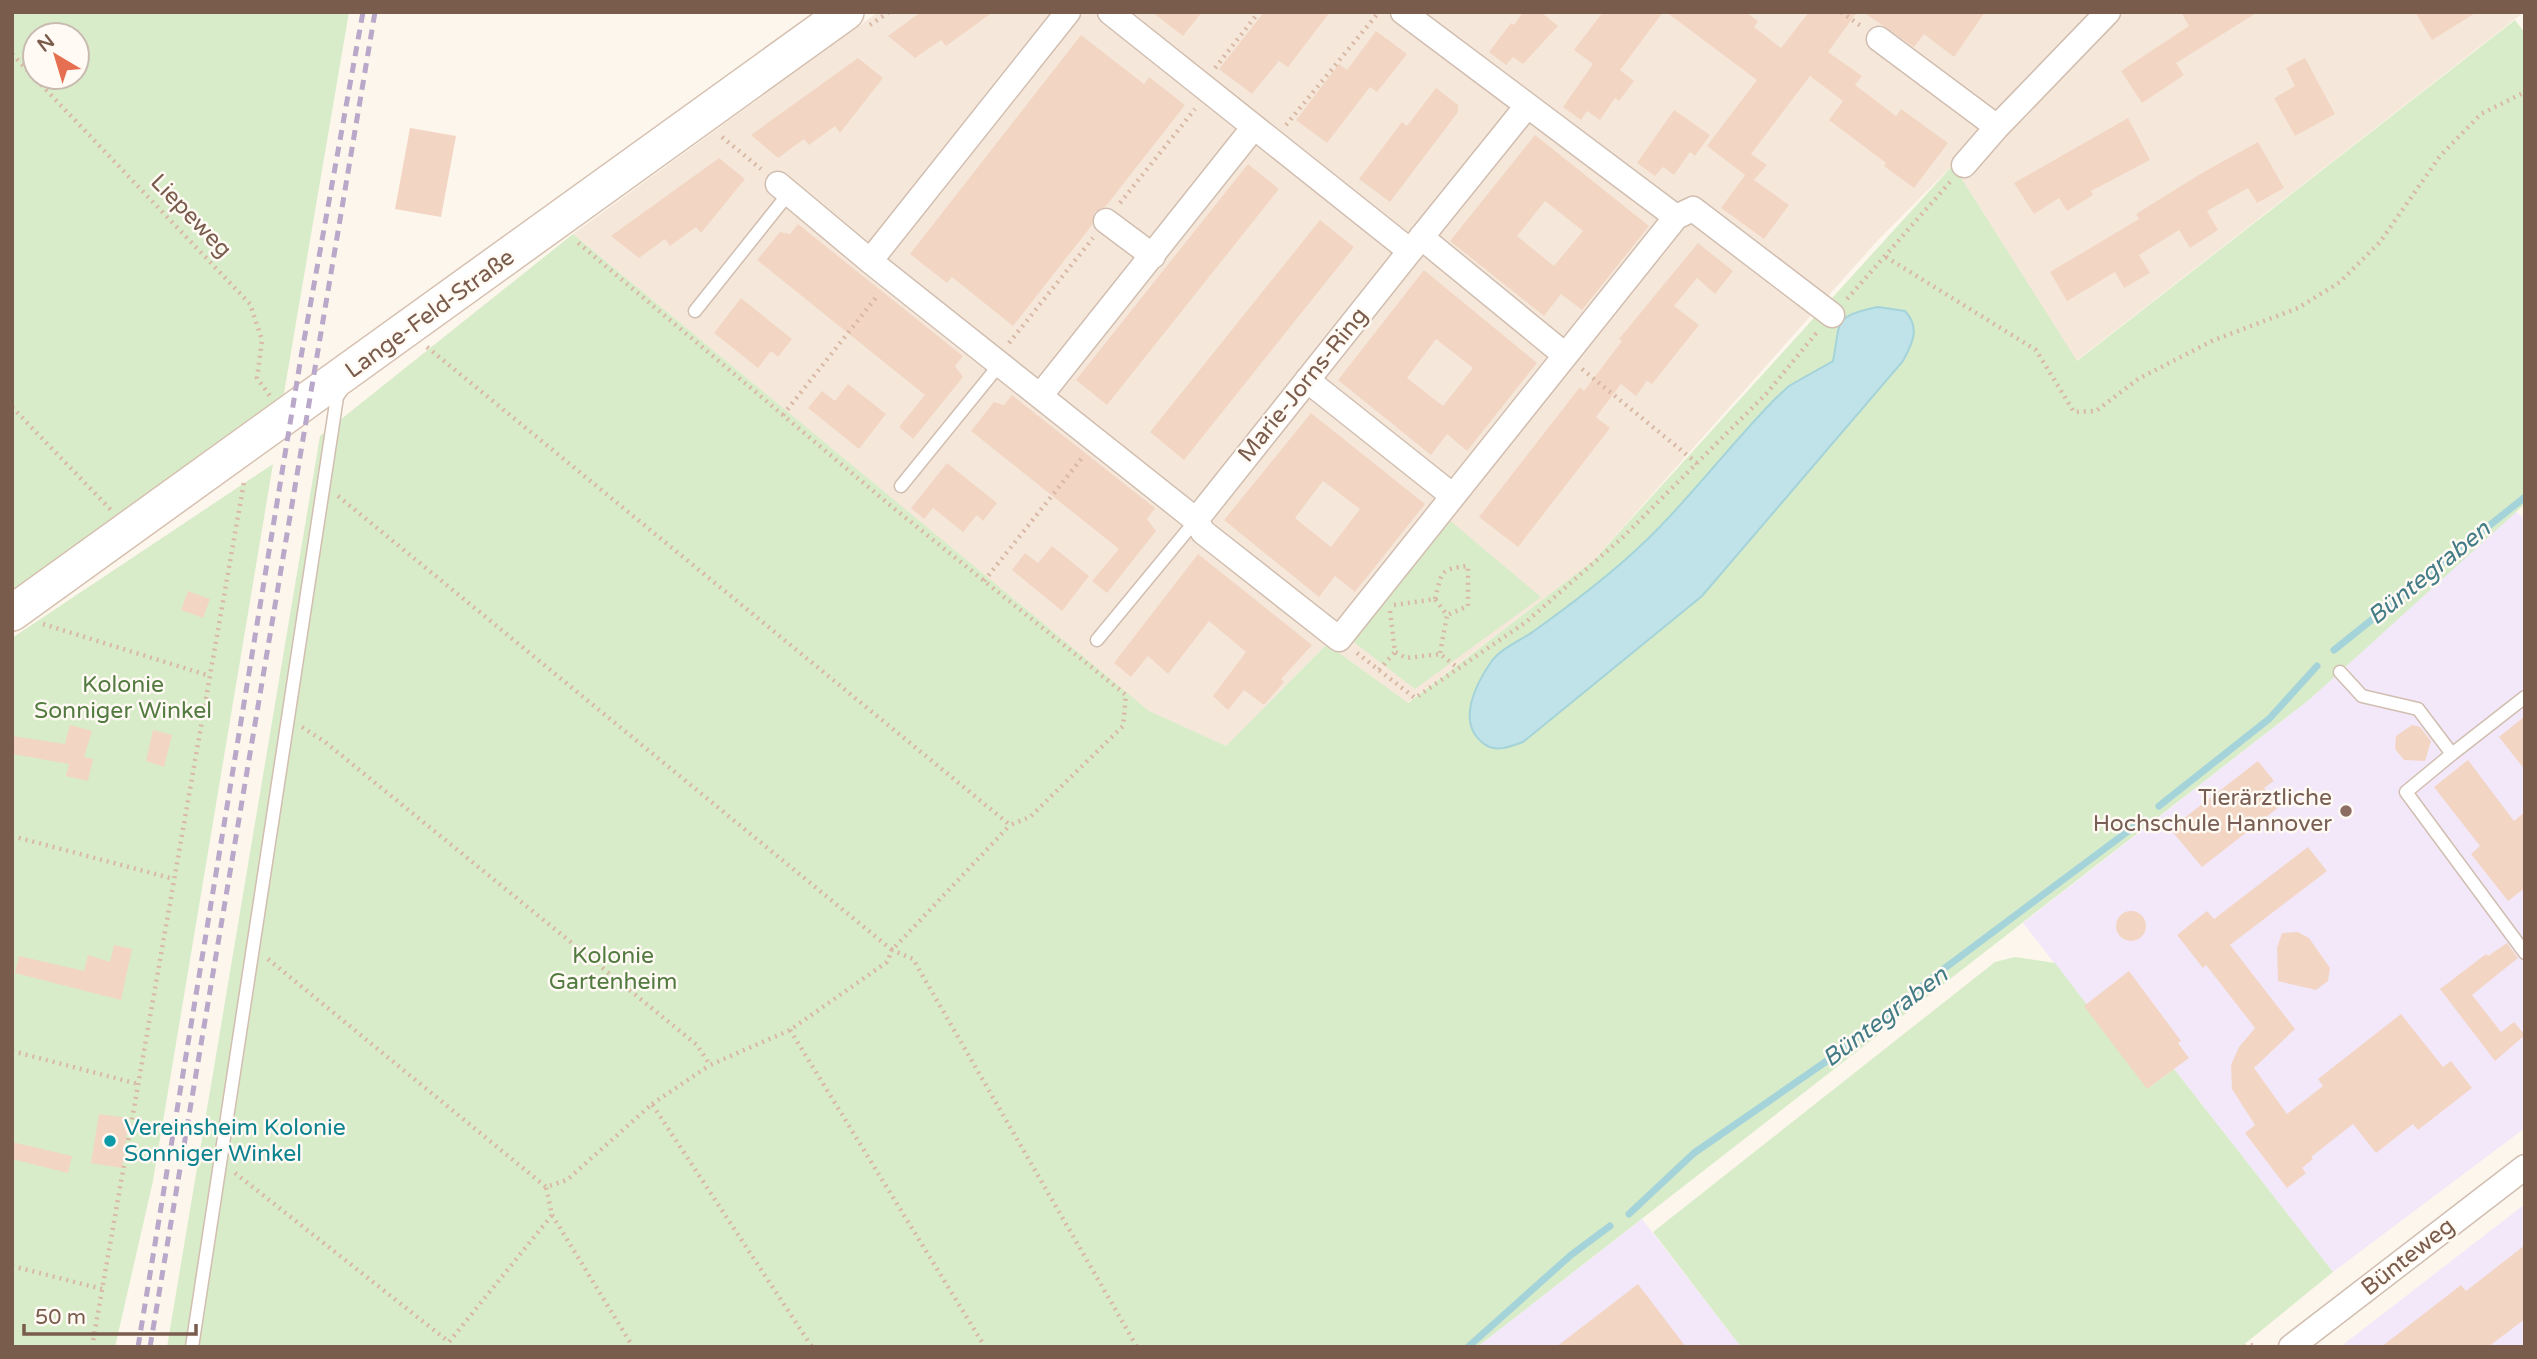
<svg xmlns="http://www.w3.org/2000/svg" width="2537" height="1359" viewBox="0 0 2537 1359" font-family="'Varela Round',sans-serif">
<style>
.residential{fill:#f5e8da}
.education{fill:#f3e8fa}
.green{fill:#d8ecc9;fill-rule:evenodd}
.water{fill:#bfe3e8;stroke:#a5d3da;stroke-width:2}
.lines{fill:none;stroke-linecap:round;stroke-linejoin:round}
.stream{stroke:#a5d3da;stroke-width:7}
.building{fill:#f3d5c3;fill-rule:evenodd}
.lane-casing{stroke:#d1beb0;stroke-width:15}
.street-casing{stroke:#d1beb0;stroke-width:27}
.secondary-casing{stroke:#d6c0b0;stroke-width:38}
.path{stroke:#d9b8a5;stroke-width:4.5;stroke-dasharray:2 5;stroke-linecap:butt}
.lane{stroke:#fff;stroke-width:12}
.street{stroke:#fff;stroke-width:24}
.secondary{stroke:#fff;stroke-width:35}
.rail{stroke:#b9a8c9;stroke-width:5;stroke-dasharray:10 7;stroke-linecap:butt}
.education-dot{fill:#8d6e63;stroke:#fffaf3;stroke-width:2.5}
.culture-dot{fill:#0f9aa8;stroke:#fffaf3;stroke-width:2.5}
.labels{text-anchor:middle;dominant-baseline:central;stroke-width:5;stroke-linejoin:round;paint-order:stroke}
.street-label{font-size:23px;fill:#7a5c4d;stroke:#fffaf3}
.park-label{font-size:23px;fill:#537a41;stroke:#fffaf3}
.education-label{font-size:23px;fill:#785e54;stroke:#fffaf3;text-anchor:end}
.culture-label{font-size:23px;fill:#0d838f;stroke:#fffaf3;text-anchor:start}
.water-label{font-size:24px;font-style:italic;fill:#437c86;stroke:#fffaf3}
</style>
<rect width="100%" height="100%" fill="#fdf6ec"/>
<path class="residential" d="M878,12H2524L2076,361L1953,165L1877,241L1594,560L1407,703L1327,644L1226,746L1149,712L573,234Z"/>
<path class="education" d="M2516,511L2525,520V1128L2333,1272L2174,1069L2151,1087L2023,923L2310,699Z
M2525,1204V1347H2340Z
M1642,1219L1741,1347H1477Z"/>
<path class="green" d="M12,12H349L283,399L12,596ZM35,35H77V77H35Z
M2515,20L2525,33V504L2310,699L1477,1347H167L320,436L573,234L1149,711L1226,746L1327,644L1408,703L1594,560L1953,165L2077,361Z
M273,464L153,1181L115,1347H12V638Z
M1447,518L1541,597L1415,689L1351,640Z
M2015,957L2055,963L2150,1087L2174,1069L2333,1272L2241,1347H1741L1653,1232L1995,962Z"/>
<path class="water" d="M1878,307L1905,311C1921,328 1912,344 1903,361L1702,596L1523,742C1510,747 1494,753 1483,743C1456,722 1476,684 1491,662C1501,648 1520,641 1534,631C1566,608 1597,585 1626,559C1681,511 1724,451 1775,399L1789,386L1833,361C1841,323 1831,316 1878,307Z"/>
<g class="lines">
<path class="stream" d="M2334,650L2525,497
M2159,806L2269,719L2317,666
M1629,1214L1694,1153L1834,1056L1945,968L2143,820
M1468,1347L1571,1255L1610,1226"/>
</g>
<path class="building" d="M921,12H993L946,46L941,40L915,58L888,36Z
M1152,12H1202L1183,36Z
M1264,12H1330L1288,67L1279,61L1252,94L1219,69Z
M1523,12H1541L1558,26L1523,64L1513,57L1506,65L1489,52L1511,23L1514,25Z
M1603,12H1663L1620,70L1634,81L1619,101L1615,98L1600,120L1587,111L1581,120L1563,107L1593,64L1574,50Z
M1666,12H1746L1758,21L1754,27L1781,48L1809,12H1857L1828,52L1862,76L1855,85L1896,116L1901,109L1948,143L1914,188L1884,166L1886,163L1829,120L1843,101L1810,76L1751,154L1767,165L1754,180L1789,205L1764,239L1721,208L1745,175L1707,146L1757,80Z
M1863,12H1985L1954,57L1924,34L1914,47Z
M2181,12H2258L2176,63L2184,75L2142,103L2121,71L2189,26Z
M2415,12H2477L2432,40Z
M1376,31L1407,54L1377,92L1370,87L1327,143L1296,120L1339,64L1347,70Z
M1081,35L1144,84L1149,77L1185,105L1106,206L1095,212L1092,225L1013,326L952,277L947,283L910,254Z
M858,58L883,78L840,133L835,126L809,145L804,139L778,158L751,135Z
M2305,58L2335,114L2295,136L2274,98L2295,86L2286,68Z
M1436,88L1458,105V112L1390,202L1359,179L1402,122L1407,126Z
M1674,110L1710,135L1695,156L1690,152L1674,175L1663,167L1655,176L1637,163Z
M2128,118L2150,160L2091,191L2093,195L2067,211L2059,198L2034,214L2014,183Z
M410,128L456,136L441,217L395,209Z
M1535,135L1649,226L1582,310L1561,294L1544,316L1450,241ZM1545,201L1583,231L1554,266L1517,236Z
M2258,142L2284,188L2257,203L2248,188L2207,211L2218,230L2190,248L2179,230L2139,255L2150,273L2124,288L2115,272L2067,301L2050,272L2139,219L2136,214L2202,173Z
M719,158L745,179L701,233L696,227L670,246L665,239L639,258L611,236Z
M1248,164L1279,189L1107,405L1076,380Z
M1320,220L1354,247L1184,460L1150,432Z
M798,224L963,356L955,366L963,377L913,439L899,427L925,395L757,260L780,232L790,234Z
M1698,243L1733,271L1715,294L1697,278L1674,306L1699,325L1652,384L1647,381L1636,396L1621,384L1596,417L1610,428L1518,547L1479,517L1580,387L1584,391L1622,341L1619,339Z
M1424,270L1537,363L1467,451L1447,434L1431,455L1338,380ZM1436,339L1473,368L1443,406L1407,378Z
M741,298L792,339L778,357L771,351L758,368L714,333Z
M848,384L886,414L859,449L808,408L822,391L835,401Z
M1012,395L1155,508L1147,519L1156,531L1107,593L1092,581L1119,549L971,431L994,402L1004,405Z
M1311,413L1425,504L1355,592L1335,576L1319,597L1224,520ZM1323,481L1360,509L1331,547L1295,518Z
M947,463L997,503L983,521L977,515L963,532L933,508L924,519L911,508Z
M1052,546L1089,576L1062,611L1012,570L1025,553L1038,563Z
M1198,554L1312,645L1281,679L1284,682L1264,705L1244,690L1228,710L1213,696L1246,652L1209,621L1168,674L1148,656L1131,677L1114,663Z
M188,591L210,599L203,618L181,610Z
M2525,716V770L2499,737Z
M70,725L92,731L84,757L93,759L88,781L66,776L69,764L12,754V736L65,744Z
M2412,725L2420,727L2431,741L2425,761L2404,760L2395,749L2396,736Z
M153,730L172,735L164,767L146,761Z
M2468,760L2514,821L2525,812V888L2508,901L2471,854L2480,846L2434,787Z
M2258,761L2274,781L2264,788L2279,807L2202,867L2170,829Z
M2308,847L2327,871L2230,945L2295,1029L2254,1068L2287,1114L2323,1086L2318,1079L2401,1014L2443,1067L2451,1061L2472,1088L2418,1130L2413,1124L2376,1153L2353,1124L2311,1157L2313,1159L2302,1168L2306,1173L2287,1188L2245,1133L2255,1125L2232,1089L2231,1065L2239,1047L2255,1028L2206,965L2203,968L2177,935L2207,911L2214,919Z
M2116 926a15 15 0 1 1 30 0a15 15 0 1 1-30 0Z
M2298,932L2309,938L2330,968L2328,981L2316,990L2278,981L2277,948L2282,933Z
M2507,943L2518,958L2472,995L2501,1032L2514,1022L2525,1035L2495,1061L2440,989L2486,954L2488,956Z
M114,945L132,949L121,1000L15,973L19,956L84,971L88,955L110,962Z
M2129,971L2181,1041L2178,1043L2189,1058L2147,1089L2084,1006Z
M99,1114L129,1118L122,1168L91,1163Z
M12,1142L72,1156L68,1173L12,1159Z
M2525,1245V1319L2488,1347H2381L2461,1285L2466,1291Z
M1638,1284L1686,1347H1556Z"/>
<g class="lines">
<g class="lane-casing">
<path id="lane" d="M695,311L789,193
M901,486L1000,364
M1097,640L1196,520
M2340,672L2362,696L2418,709L2452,754L2406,792L2525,953
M2452,754L2525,697
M192,1347L337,397L343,388"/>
</g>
<g class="street-casing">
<path id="street" d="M1403,12L1676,217L1693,209L1832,315
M1879,39L1997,127L2108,12
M1964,165L1997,127
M778,184L870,261L1196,520L1410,251L1110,12
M1106,221L1153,256
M1421,237L1565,355
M1411,250L1527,106
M870,261L1068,12
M1307,380L1453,496
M1040,396L1254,127
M1196,520L1203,532L1339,639L1676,217
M2291,1347L2525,1167"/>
</g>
<g class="secondary-casing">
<path id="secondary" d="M12,613L846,12"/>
</g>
<path class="path" d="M1841,12L1861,26
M870,25L889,12
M12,54L250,304L262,340L257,378L270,396
M1215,68L1259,12
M1286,125L1379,12
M722,137L761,169
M1120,203L1195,109
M1886,257L2036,350L2074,412L2096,411L2138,379L2212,341L2298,308L2340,282L2380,242L2440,156L2481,114L2525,92
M1847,299L1950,182
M1009,343L1093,238
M427,347L1010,825L1030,817L1123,726L1126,695L891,506L576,241
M1582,369L1698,464
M12,407L111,510
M783,415L878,295
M338,496L892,950L1010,825
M984,581L1082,458
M1435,599C1442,572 1439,569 1468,566V606L1447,615
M1394,605L1435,599L1447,615L1440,654
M1390,611L1395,652L1406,658L1440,654L1458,668
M43,624L210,676
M1357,653L1415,698L1526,622L1622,538L1766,394L1818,331
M1379,670L1395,652
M302,727L325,742L697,1045L710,1065L790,1030L887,962L892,950L913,959L1137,1347
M12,836L174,879
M268,959L546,1187
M790,1030L985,1347
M12,1051L138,1084
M652,1104L710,1065
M235,1173L449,1342L552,1215L546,1187L567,1180L652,1104L812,1347
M552,1215L633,1347
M12,1266L102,1289
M92,1347L244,482
M2245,1347L2248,1344L2256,1347"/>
<use href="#lane" class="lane"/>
<use href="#street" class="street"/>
<use href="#secondary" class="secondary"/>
<path class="rail" d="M138,1347L301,357L363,12
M150,1347L375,12"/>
</g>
<circle class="education-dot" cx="2346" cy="811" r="7"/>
<circle class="culture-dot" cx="110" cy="1141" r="7"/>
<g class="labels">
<g class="street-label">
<text transform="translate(191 216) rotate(46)">Liepeweg</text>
<text transform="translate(430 314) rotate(-36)">Lange-Feld-Straße</text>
<text transform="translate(1303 385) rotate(-51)">Marie-Jorns-Ring</text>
<text transform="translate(2408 1257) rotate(-38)">Bünteweg</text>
</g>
<g class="park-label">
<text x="123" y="685">Kolonie<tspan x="123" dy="26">Sonniger Winkel</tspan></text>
<text x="613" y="956">Kolonie<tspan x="613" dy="26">Gartenheim</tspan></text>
</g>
<g class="education-label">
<text x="2332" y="798">Tierärztliche<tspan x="2332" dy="26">Hochschule Hannover</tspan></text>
</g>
<g class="culture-label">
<text x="124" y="1128">Vereinsheim Kolonie<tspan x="124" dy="26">Sonniger Winkel</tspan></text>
</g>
<g class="water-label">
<text transform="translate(2429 573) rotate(-39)">Büntegraben</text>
<text transform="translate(1885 1017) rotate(-37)">Büntegraben</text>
</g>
</g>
<rect width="2537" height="1359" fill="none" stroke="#7a5c4d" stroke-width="28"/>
<g transform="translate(56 56) rotate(322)"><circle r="33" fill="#fffaf3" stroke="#cabbb1" stroke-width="2"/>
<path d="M0-5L12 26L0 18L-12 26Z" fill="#e76f51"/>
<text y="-10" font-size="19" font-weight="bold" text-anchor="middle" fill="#7a5c4d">N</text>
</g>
<path d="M24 1324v10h172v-10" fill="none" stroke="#7a5c4d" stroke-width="3.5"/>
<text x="35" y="1324" font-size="21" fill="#7a5c4d" stroke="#fffaf3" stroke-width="5" paint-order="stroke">50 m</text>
</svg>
